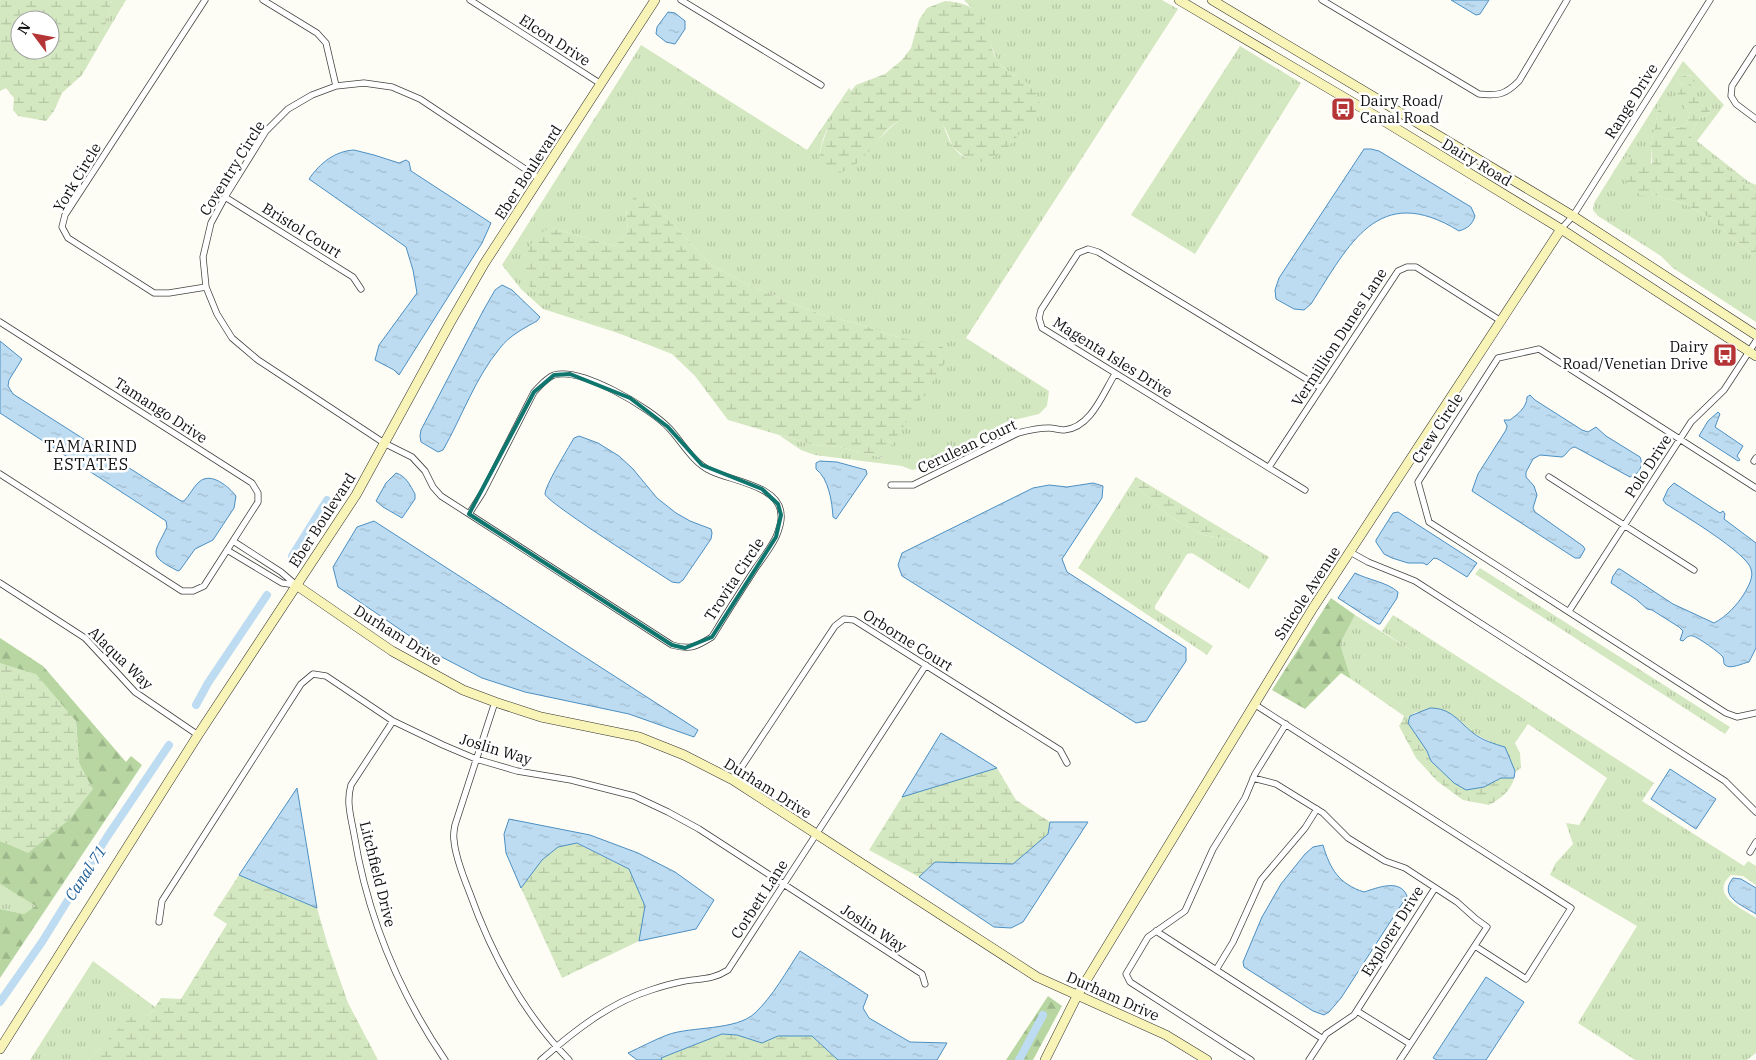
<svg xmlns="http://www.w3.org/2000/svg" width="1756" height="1060" viewBox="0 0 1756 1060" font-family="'IBM Plex Serif',serif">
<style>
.grass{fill:url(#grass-tufts)}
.forest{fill:url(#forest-firs)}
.wetland{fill:url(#wetland-marsh);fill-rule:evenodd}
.water{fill:url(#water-ripples);stroke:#4b8fc2}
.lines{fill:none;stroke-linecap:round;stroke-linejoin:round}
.canal{stroke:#bedcf1;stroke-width:8}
.street-casing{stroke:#434343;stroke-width:7}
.secondary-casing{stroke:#323232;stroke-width:10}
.street{stroke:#fff;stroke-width:5.5}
.secondary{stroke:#f8f3b6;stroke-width:9}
.marked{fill:none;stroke:#0f766e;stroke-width:4;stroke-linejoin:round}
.labels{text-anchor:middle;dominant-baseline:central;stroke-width:5;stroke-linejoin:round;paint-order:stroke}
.street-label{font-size:15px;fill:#101010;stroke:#fff}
.poi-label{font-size:15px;fill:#101010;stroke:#fff;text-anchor:start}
.neighbourhood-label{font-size:16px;letter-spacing:1px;fill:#101010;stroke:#fff}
.water-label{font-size:16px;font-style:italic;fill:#236298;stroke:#fff}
</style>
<defs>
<pattern id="grass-tufts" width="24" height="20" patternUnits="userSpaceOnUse" patternTransform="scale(1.25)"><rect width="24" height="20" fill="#d3e7c0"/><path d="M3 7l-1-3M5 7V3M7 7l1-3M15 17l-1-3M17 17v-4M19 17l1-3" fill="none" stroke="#b4c5a4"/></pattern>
<pattern id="forest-firs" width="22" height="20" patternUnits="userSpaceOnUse" patternTransform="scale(1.25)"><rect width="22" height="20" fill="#b7d6a1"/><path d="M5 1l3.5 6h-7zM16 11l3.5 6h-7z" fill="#9cb78a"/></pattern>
<pattern id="wetland-marsh" width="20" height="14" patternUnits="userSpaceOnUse" patternTransform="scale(1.25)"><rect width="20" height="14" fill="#d3e7c0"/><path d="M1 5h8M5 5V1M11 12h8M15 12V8" fill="none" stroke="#b4c5a4"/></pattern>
<pattern id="water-ripples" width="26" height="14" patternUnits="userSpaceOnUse" patternTransform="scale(1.25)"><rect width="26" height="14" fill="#bedcf1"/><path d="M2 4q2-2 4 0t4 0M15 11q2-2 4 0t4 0" fill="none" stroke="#a2bcce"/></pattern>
</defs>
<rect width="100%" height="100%" fill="#fefdf5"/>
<path class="grass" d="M112,0H126L104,37V31Z
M964,0H1162L1178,9L966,338L1049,391L1047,406L1039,414L1006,422L921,468L912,470L902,466L815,455L801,450L779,435L814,445L840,447L883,458L901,338L859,324L822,315L744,283L710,264L653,203L626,208L628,232L615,246L551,228L595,324L637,339L543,309L521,289L502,265L641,45L807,150L849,88L851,91C838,111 814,141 821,167L830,173L853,166L889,129L909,112L923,106C927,109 933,111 937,115C945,124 946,137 953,147C964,161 976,164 992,157L1035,88L1010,73L998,62L988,38L984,21Z
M1240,46L1301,83L1195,254L1131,215Z
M1683,61L1724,105L1697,141L1749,182L1756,185V192L1694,144L1690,134L1700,118L1709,114L1711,107H1703L1689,83L1693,75L1677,77L1678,80L1684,86V106L1690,113L1686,125L1679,128L1670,127L1659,106L1651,145V194L1685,204L1710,218L1756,258V322L1673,268L1661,256L1598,216L1593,210L1594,203Z
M1132,483L1172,518L1203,535L1244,542L1269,557L1249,589L1192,553L1187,554L1155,606V609L1213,646L1207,655L1078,568Z
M1480,568L1730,727L1725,734L1475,574Z
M1355,615L1417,654L1382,631L1393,615L1654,783L1642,801L1744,866L1748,861L1756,866V885L1743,876L1731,875C1709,895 1741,908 1756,918V1053L1747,1060H1635L1578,1023L1637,926L1550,875L1555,864L1573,844L1566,823L1579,825L1607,778L1528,724L1515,743L1520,753L1521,768L1514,773L1505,747L1495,744L1473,733L1457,718L1416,712L1402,721L1404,716L1351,679L1340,644Z
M0,884L37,906L24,914L0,909Z
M93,961L155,1007L150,1014L130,1018L88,1060H30Z"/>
<path class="forest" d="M1331,598L1355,615L1340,644L1351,679L1341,673L1305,709L1272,690Z
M0,638L43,666L126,762L131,756L142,765L0,978V909L24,914L36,906L0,884V841L29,852L92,789L79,763L76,721L0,663Z
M1048,996L1062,1006L1033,1060H1006Z"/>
<path class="wetland" d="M0,0H112L104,31V37L82,75L62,93L54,111L46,121L18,116L13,110L14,98L6,88L0,91ZM20,20H50V50H20Z
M945,1C960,2 977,6 984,21C990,33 989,48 998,61C1006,73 1023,80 1035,88L1040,104L1034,117L1003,153L981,162L968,160L953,147L946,130L936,114L923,107C910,112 898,120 887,130C875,143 856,171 838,173C831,175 826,171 820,167L819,160L821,147L830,122L851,91L856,85L885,74L902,60L911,48L919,20L927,8Z
M1693,75L1697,80L1690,83L1703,107H1711L1709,114L1700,118L1690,134L1695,144L1756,192V258L1710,218L1685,204L1651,194L1642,196L1627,186L1625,173L1626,156L1652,164L1651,145L1659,106L1665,105L1673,114L1671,127L1679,128L1686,125L1690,113L1684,106V100L1677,93L1684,86L1678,80L1677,77Z
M635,196L653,203L710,264L744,283L822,315L859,324L901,338L939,345L951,353L883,458L840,447L814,445L728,420L695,376L672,354L595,324L542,300L525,281C526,259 526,236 551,228L615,246L628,232L626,208Z
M1136,477L1244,542L1203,535L1172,518L1132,483Z
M0,663L36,674L76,721L79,763L93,789L70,819L28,853L0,841Z
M1410,716L1408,723L1427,751L1431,761L1484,787L1501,778H1514C1512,790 1499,800 1489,805L1463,800L1437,781L1416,758L1399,726L1402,721Z
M997,768L1016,800L1050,822L1048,834L1013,864L935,862L919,877L869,850L902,797Z
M576,843L629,869L645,906L639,941L562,978L521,888L542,860L558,847Z
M239,875L317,908L328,946L348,1003L378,1060H88L130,1017L150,1014L161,998L181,999L227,924L213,915Z
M722,1034L737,1035L762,1043L778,1036H812L838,1060H662L661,1058Z"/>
<path class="water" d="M1451,0H1489L1480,14L1476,15Z
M668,12L675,13L685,21V29L675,44L666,42L656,34L657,27Z
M1364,149H1371L1379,151L1471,207L1475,216C1472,225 1468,228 1459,231C1378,181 1349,245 1311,304L1304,310L1294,309L1276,299L1275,290L1279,278Z
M354,150L374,155L399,163L406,160L409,162L411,171L491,223L482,243L399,375L394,370L375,360L379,345L417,293L413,270L406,247L309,179C320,163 335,151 354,150Z
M502,285L512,290L540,317L537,321C524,328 509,336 500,348C475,378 462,417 443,450L438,452L421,442L420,436L421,430L483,311L495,290Z
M0,341L22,359L9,380L8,386L13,394L181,501H184C190,495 193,487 199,482C211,471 229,487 236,496L234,508L213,540L195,549L180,570L178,571C146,555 155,553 167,527L166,521L0,413Z
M1530,395L1535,400L1582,430L1588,432L1596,427L1606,436L1640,457C1644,466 1639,474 1630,477L1575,447C1568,448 1568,454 1562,457L1540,455L1533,459L1526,472V477L1534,486L1537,495L1533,508L1535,512L1583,546L1585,549L1580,558H1575L1472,491L1478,474L1506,430L1507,426L1504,420H1510C1518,414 1527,407 1527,397Z
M1718,412L1720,414L1715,427L1743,446L1737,456L1740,460L1738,461L1699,436L1708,421Z
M579,436L598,443L619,456L633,469L657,498L676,513L690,521L711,529L712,533L711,539L683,580L679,583L672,582C657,572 546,502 545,494C545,486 566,452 571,443L574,438Z
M820,461L837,462L866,470L867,474L836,519L833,517C832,502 829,479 816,469V463Z
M396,473C406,476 410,485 415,494V499L402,518L383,507L376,501L386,483Z
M1093,483L1103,486L1102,498L1062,559L1067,572L1186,648V661L1146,721L1136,723L902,576L898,565L902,553L1033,488L1049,485L1067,487Z
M1674,483L1720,513L1723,511L1725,514L1724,519L1756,543V648L1749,662C1743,663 1730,670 1725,665C1723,663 1724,660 1723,657C1719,652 1699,638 1693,636C1688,635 1686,638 1683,641L1680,640L1683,631L1679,627L1652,610L1647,609L1637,600L1611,583L1613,576L1618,569H1620L1673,604L1714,623C1726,617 1737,605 1744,594C1748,587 1754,577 1751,569C1747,553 1682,514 1666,504L1663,500L1668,489Z
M1398,512L1477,563L1467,577L1438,559L1434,558L1427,565L1423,563H1408L1392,558L1384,554L1376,542V540L1393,513Z
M374,521L698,730L694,737L629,714L525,692L482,678L436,654L338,587L333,567L357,527Z
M1355,573C1368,580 1387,582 1398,592L1397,598L1380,624H1378L1338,598Z
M1430,708C1451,708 1458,721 1473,733C1482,740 1494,744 1505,747L1515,771L1514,778H1501L1484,787L1466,790L1454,783L1431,761L1427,751L1408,723L1410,716Z
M941,733L997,768L902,797Z
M1670,769L1716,799L1696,829L1651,799Z
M297,788L317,908L239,875Z
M509,819L590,835L638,853L675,872L714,900L696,929L639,941L645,906L629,869L577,843L558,847L542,860L521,888L506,853L504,834Z
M1050,822H1088L1023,922L1011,928L994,927L919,877L935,862L1013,864L1048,834Z
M1323,845C1330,869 1339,884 1364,892C1377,888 1400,878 1407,896L1341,998L1329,1012L1324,1015L1313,1011L1244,967L1243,962L1262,917L1281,884L1305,854L1313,847Z
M1733,878L1741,879L1756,888V914C1742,905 1718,897 1733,878Z
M800,951L868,995L863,1008L869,1018L910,1042L947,1043L937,1060H838L812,1036H778L762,1043L737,1035L722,1034L661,1058L662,1060H637L628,1053C641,1047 654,1040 667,1035C691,1026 736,1031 755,1013C773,996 786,972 800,951Z
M1486,977L1524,1002L1486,1060H1437L1433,1058Z"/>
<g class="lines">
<path class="canal" d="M292,556L327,500
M196,705L208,683L267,595
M0,1002L42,942L107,837L169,745
M1019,1060L1043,1015"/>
<g class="street-casing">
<path id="street" d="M205,0L65,215L62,227L68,238L154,293H169L206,287
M263,0L317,33L326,43L336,86
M470,0L601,84
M681,0L821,85
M1322,0L1479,94C1498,96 1505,95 1519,81L1567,0
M1756,49L1732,86L1731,96L1736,104L1756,119
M225,197L353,277L361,289
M1561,229L1573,216L1710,0
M0,322L252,483L258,493V502L204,586L193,591H182L0,474
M1754,461L1756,458
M1269,467L1398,271L1407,267H1416L1501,321
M1549,477L1694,570
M891,485H913L1018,433C1029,430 1038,428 1049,428C1054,428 1059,430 1064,430C1091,428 1103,393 1115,374
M1756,488L1539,349L1498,358L1418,482L1429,522L1726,713L1737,717L1756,713
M1305,490L1042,328L1039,318L1041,310L1078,253L1088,249L1098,252L1321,388
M469,514L483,492L534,392C540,386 546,378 554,375C582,367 650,408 669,428C682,442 693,463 711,471C732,481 781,486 781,515C782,521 778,532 776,537C770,549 762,559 755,569C740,592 726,614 712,637C696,647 690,650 672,645L469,514L441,496L433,487L425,471L412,457L384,443L258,360L232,338L217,314L206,287L203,257L211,223L225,197L266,131L288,109L312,95L336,86L364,83L392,87L420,99L540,179
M233,541L281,572L295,584
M227,550L282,583L296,585
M1350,552L1368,562L1415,581L1725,781L1756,812
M0,583L85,638L135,692L198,735
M1569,611L1691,422L1724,390L1756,341
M495,702L455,825C454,830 453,835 454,840C455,856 463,876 469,891C491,953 523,1013 569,1060
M1254,704L1571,908L1526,979L1475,946
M393,721L351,785C346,802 351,817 354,834C367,915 399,992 445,1060
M1253,778L1276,784L1323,813L1348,838L1385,861L1405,868L1457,902L1476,919L1487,927L1400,1060
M733,780L835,626L844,619L854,620L1060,750L1067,763
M1750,852L1756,842
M159,922L162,901L301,684L313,674L326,676L393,721L443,745L476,759L517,771L571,780L634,796L668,812L699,829L922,974L925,984
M1156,931L1323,1039
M1216,970L1233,942L1261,880L1305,828L1317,809
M1357,1011L1410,1044
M541,1060C573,1032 609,1003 651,990C660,987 670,984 680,982C699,978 711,981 728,970L926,665
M1251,1060L1130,982L1126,974L1148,937L1185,911L1213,849L1245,798L1255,774L1286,724
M1309,1060L1326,1034L1354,1015L1435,888"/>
</g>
<g class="secondary-casing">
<path id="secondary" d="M1179,0L1379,118L1561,229L1756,356
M1212,0L1573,216L1756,335
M296,585L392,651L463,690L495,702L541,717L639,737L684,755L733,780L1037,977L1166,1035L1207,1060
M0,1049L198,735L356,495L450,323L484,264L655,0
M1045,1060L1078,994L1313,608L1561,229"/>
</g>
<use href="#street" class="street"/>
<use href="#secondary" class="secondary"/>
</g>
<path class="marked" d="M570,374L630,398L668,427L702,465L762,489L778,504L781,515L776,537L712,637L685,648L672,645L469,514L534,392L554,375Z"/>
<defs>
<g id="bus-square" transform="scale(1.25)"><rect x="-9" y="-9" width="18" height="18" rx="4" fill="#b53436" stroke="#fff"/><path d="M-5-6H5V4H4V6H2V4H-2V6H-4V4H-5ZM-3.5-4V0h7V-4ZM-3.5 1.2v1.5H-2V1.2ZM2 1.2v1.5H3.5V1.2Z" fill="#fff"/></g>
</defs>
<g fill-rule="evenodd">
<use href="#bus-square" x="1343" y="109"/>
<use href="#bus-square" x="1725" y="355"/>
</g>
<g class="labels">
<g class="street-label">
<text transform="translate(555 40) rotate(33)">Elcon Drive</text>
<text transform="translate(1631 101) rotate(-58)">Range Drive</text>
<text transform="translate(1477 162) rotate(31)">Dairy Road</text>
<text transform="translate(232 168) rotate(-58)">Coventry Circle</text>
<text transform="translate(528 172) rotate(-57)">Eber Boulevard</text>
<text transform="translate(77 177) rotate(-59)">York Circle</text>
<text transform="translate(302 230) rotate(32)">Bristol Court</text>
<text transform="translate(1339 337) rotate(-57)">Vermillion Dunes Lane</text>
<text transform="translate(1113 357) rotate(32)">Magenta Isles Drive</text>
<text transform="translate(161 410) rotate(33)">Tamango Drive</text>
<text transform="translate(1437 428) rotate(-57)">Crew Circle</text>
<text transform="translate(967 446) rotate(-25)">Cerulean Court</text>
<text transform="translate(1648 466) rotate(-57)">Polo Drive</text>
<text transform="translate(322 520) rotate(-57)">Eber Boulevard</text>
<text transform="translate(734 579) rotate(-57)">Trovita Circle</text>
<text transform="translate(1307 593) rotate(-57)">Snicole Avenue</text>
<text transform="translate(398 635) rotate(32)">Durham Drive</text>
<text transform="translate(908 640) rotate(32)">Orborne Court</text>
<text transform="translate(121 658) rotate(44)">Alaqua Way</text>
<text transform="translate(496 749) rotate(17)">Joslin Way</text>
<text transform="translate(768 788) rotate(32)">Durham Drive</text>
<text transform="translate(378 874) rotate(76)">Litchfield Drive</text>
<text transform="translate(759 899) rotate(-57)">Corbett Lane</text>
<text transform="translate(874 928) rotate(33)">Joslin Way</text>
<text transform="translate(1392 931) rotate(-58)">Explorer Drive</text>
<text transform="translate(1113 996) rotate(24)">Durham Drive</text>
</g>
<g class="poi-label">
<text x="1360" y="100">Dairy Road/<tspan x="1360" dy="17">Canal Road</tspan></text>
<text x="1708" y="346" text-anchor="end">Dairy<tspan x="1708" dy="17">Road/Venetian Drive</tspan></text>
</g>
<g class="neighbourhood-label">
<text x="91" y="446">TAMARIND<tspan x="91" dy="18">ESTATES</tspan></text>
</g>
<g class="water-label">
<text transform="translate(85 873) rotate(-57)">Canal 71</text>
</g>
</g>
<g transform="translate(35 35) rotate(302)"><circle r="24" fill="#ffffff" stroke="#9f9f9f"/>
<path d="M0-4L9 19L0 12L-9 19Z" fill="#b53436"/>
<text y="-8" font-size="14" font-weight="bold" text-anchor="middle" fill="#101010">N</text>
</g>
</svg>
